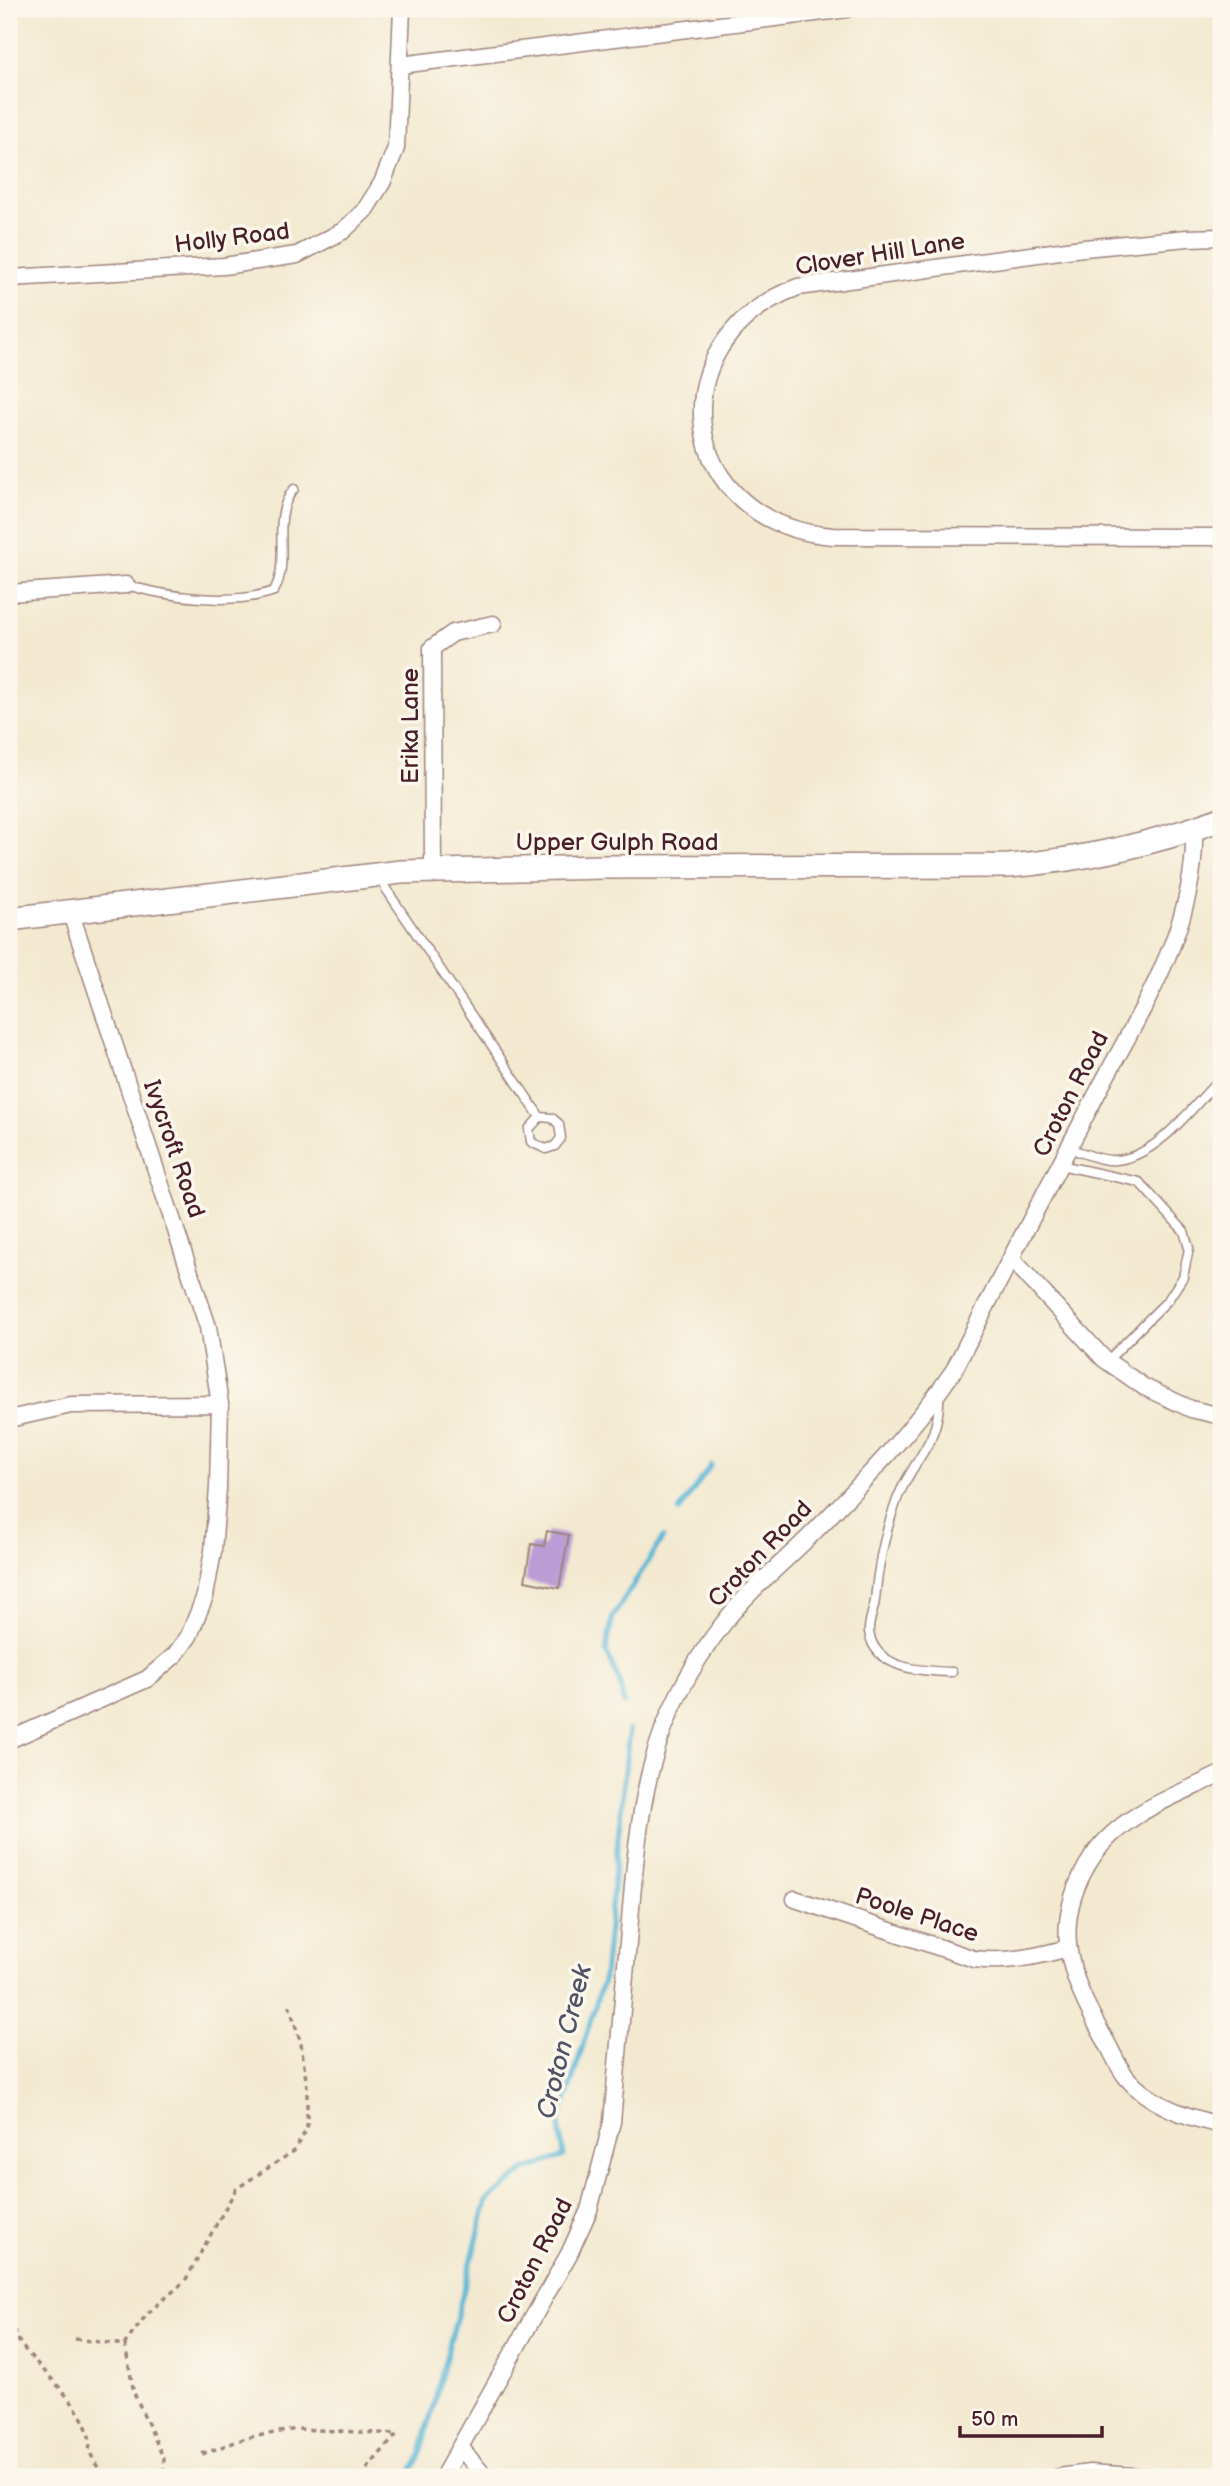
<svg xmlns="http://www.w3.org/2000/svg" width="1230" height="2486" viewBox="0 0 1230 2486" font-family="'Balsamiq Sans',sans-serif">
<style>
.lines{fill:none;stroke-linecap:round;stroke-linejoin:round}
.stream{stroke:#57b5d5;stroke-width:5}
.building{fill:#bb9cd4}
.lane-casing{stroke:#9e847e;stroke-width:11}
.street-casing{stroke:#9e847e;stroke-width:19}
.secondary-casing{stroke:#9e847e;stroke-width:26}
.path{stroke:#9e847e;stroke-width:3.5;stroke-dasharray:5 5;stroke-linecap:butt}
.lane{stroke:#fff;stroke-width:8}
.street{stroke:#fff;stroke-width:16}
.secondary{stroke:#fff;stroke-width:23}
.labels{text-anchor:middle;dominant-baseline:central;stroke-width:7;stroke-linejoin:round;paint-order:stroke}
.street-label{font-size:24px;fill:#4a1f2b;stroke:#fbf7ec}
.water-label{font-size:26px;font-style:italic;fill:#4f5466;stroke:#fbf7ec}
</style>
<rect width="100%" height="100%" fill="#fbf7ec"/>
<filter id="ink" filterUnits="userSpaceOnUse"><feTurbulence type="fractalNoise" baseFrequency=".0143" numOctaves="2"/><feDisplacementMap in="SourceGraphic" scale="14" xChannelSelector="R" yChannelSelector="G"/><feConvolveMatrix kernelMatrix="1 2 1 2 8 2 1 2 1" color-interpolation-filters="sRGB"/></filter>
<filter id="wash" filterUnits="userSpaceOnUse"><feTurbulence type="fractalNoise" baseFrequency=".00686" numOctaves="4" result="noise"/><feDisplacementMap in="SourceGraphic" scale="28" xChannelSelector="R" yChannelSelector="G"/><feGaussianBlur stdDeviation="1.57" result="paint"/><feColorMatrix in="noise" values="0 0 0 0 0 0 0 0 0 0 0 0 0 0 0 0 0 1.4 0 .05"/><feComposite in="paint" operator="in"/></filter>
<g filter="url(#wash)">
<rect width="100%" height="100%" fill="#f3e9d0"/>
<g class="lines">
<path class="stream" d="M679,1511L711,1465
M624,1704L619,1680L606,1651L613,1616L663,1538
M409,2477L421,2453L487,2201L524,2171L564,2156L559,2123L604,1977L629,1730"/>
</g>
<g id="blocks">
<path class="building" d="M547,1531L569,1535L559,1588L525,1581L531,1544L544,1546Z"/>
</g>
</g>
<g filter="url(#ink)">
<use href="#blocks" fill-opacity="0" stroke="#9e847e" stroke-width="2"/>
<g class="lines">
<g class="lane-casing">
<path id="lane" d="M126,585C168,597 233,606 274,591C292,559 269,518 294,489
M378,877L540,1117L552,1118L559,1124L561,1138L555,1146L546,1149L531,1142L529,1129L540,1117
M1068,1148C1082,1152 1102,1162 1116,1160C1156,1157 1190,1110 1215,1084L1221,1083
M1060,1165L1139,1182L1184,1231L1189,1248L1183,1277L1168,1300L1107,1361
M939,1395C941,1441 914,1458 898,1497C885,1530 878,1565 875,1600C874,1610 868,1622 869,1632C875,1670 922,1671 952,1672"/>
</g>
<g class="street-casing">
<path id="street" d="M400,65L847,9
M1221,237L1187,238L1074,249L798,287C654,341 677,524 833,536L1221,537
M9,278L224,266L297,255L343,231L365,210L382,183L396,148L402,9
M9,593L126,585
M433,871L432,648L453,633L493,624
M70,911L208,1327L220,1404
M1011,1258L1104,1359L1144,1387L1191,1409L1221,1416
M9,1419L71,1405L220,1404L218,1488L213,1551L205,1596L189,1636L175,1655L147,1679L9,1740
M1221,1774C1176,1796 1122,1813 1093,1856C1049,1922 1068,1974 1103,2036C1111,2049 1117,2066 1127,2078C1149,2104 1189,2118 1221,2125
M795,1899L974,1959C1008,1963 1035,1957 1068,1948
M460,2447L485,2477
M443,2477L569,2254L589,2210L612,2122C618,2058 623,1995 629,1932C639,1811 645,1724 723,1624C750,1588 785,1562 816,1530C865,1480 915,1428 954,1370C998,1281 1045,1193 1091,1105C1135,1019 1198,929 1194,829
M1059,2477L1090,2473L1146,2477"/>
</g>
<g class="secondary-casing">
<path id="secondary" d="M9,919L401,872L603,867L1008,866C1083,860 1151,845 1221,819"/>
</g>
<path class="path" d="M9,2321C15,2329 16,2338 22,2346C41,2371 97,2416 89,2451L103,2477
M75,2339L125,2345L134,2393L164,2459L163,2477
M124,2345L147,2314L185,2281L236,2189L294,2151L307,2129V2087L301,2044L289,2004
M202,2454L246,2438L297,2429L397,2434L360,2477"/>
<use href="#lane" class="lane"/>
<use href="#street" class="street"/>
<use href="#secondary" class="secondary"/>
</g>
</g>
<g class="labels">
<g class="street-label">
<text transform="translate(232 238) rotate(-7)">Holly Road</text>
<text transform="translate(880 254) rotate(-9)">Clover Hill Lane</text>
<text transform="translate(410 726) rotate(-90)">Erika Lane</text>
<text x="617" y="842">Upper Gulph Road</text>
<text transform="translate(1071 1094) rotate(-63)">Croton Road</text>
<text transform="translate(174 1149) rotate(71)">Ivycroft Road</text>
<text transform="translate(760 1554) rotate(-46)">Croton Road</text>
<text transform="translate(917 1915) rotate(18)">Poole Place</text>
<text transform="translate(535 2261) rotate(-63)">Croton Road</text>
</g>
<g class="water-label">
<text transform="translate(565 2042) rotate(-76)">Croton Creek</text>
</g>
</g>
<rect width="1230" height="2486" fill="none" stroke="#fbf7ec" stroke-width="35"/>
<path d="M960 2426v10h142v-10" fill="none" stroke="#4a1f2b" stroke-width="3.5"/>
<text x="971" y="2426" font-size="21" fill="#4a1f2b" stroke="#fbf7ec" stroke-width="5" paint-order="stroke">50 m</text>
</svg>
